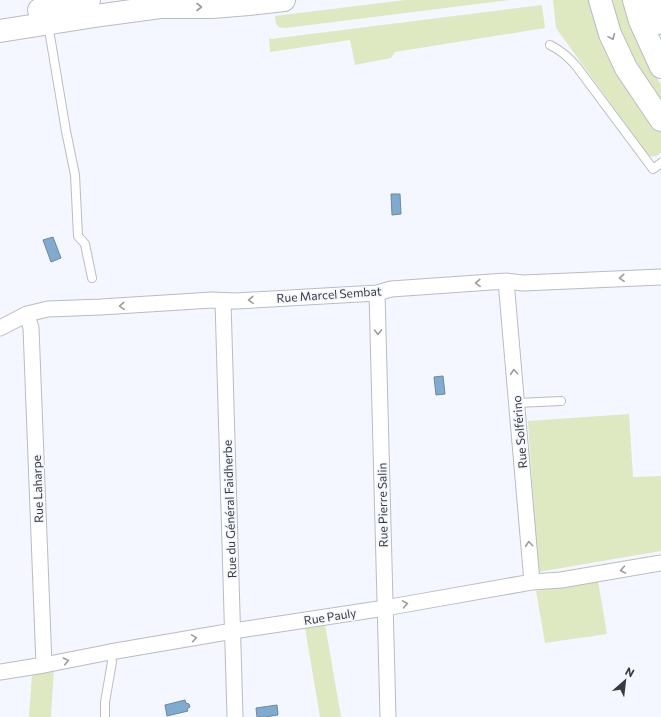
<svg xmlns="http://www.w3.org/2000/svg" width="661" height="717" viewBox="0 0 661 717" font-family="Commissioner,sans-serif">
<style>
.green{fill:#dee9c2}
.water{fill:#7fabce;stroke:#6a89a2}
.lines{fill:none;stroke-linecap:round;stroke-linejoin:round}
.service-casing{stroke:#babcc4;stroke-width:10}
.minor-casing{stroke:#babcc4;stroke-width:17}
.primary-casing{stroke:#babcc4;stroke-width:24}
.service{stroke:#fff;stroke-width:8}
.minor{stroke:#fff;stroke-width:15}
.primary{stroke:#fff;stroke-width:22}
.oneway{stroke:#9c9c9e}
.labels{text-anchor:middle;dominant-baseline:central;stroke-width:3.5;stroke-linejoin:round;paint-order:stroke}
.street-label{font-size:12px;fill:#393a3d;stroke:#f4f7ff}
</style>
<rect width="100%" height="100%" fill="#f4f7ff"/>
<path class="green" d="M405,0H509L286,28C276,28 276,25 275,16Z
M553,0H592L654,122L661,132V153C656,156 654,158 648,155L556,28Z
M607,0H625L653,70L661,85V106L639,73Z
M542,5L545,28L395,52L391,58L355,65L350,40L270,52L269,38L271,39Z
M629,414L633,477L661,476V551L538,572L528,421Z
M598,581L607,634L545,643L536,591Z
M325,624L341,717H320L305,628Z
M54,670L51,717H29L32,674Z"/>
<path class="water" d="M391,194H400L401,214L392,215Z
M53,237L61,258L51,262L43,240Z
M443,376L445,394L436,395L434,377Z
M185,700L186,703L189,704L190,707L187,709L188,711L167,716L165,705Z
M277,705L278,715L265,717H257L256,708Z"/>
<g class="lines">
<g class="service-casing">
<path id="service" d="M48,24L66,131L75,175L78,236L85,244L92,278
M550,45C562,51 568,57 577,67L653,169L661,163
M517,403L561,401
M105,717V702L112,662L110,652"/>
</g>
<g class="minor-casing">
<path id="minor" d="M506,281L532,582
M377,293L388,717
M223,301L235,717
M27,314L31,328L44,665
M0,328L27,314L48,309L101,307L212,300L236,301L377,293L391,289L506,281L523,283L661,277
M0,672L44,665L110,652L233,631L385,608L532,582L561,580L661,563"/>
</g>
<g class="primary-casing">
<path id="primary" d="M600,0L610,34L626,68L661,120
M634,0L640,21L661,67
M652,0L661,23
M39,10L89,0
M0,31L95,16L160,7H212L249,4L284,0"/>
</g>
<use href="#service" class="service"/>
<use href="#minor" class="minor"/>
<use href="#primary" class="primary"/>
</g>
<defs><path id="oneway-chevron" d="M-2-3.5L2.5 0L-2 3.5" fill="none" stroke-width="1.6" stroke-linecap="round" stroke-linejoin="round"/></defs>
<g class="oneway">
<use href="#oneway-chevron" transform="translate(199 7)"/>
<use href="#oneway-chevron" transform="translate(612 37) rotate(66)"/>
<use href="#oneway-chevron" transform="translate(622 278) rotate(177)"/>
<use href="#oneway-chevron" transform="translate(478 283) rotate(177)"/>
<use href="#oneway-chevron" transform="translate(251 300) rotate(176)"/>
<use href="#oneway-chevron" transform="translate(122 306) rotate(176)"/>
<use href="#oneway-chevron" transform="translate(378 332) rotate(89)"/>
<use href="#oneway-chevron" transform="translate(514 372) rotate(-95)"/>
<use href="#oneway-chevron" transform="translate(529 544) rotate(-95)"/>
<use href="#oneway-chevron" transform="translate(623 570) rotate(170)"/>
<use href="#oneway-chevron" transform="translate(405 604) rotate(-10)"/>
<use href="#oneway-chevron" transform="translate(194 638) rotate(-9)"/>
<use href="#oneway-chevron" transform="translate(66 661) rotate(-12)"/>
</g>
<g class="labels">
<g class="street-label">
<text transform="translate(329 294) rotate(-4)">Rue Marcel Sembat</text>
<text transform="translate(519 432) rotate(-95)">Rue Solférino</text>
<text transform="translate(37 489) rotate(-92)">Rue Laharpe</text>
<text transform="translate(382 505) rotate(-91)">Rue Pierre Salin</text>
<text transform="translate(229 509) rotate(-92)">Rue du Général Faidherbe</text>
<text transform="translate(330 616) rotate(-9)">Rue Pauly</text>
</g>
</g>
<g transform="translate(625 681) rotate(28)" stroke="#f4f7ff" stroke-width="3" paint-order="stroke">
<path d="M0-3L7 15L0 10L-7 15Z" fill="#393a3d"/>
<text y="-6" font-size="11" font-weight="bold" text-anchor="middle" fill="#393a3d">N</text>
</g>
</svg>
